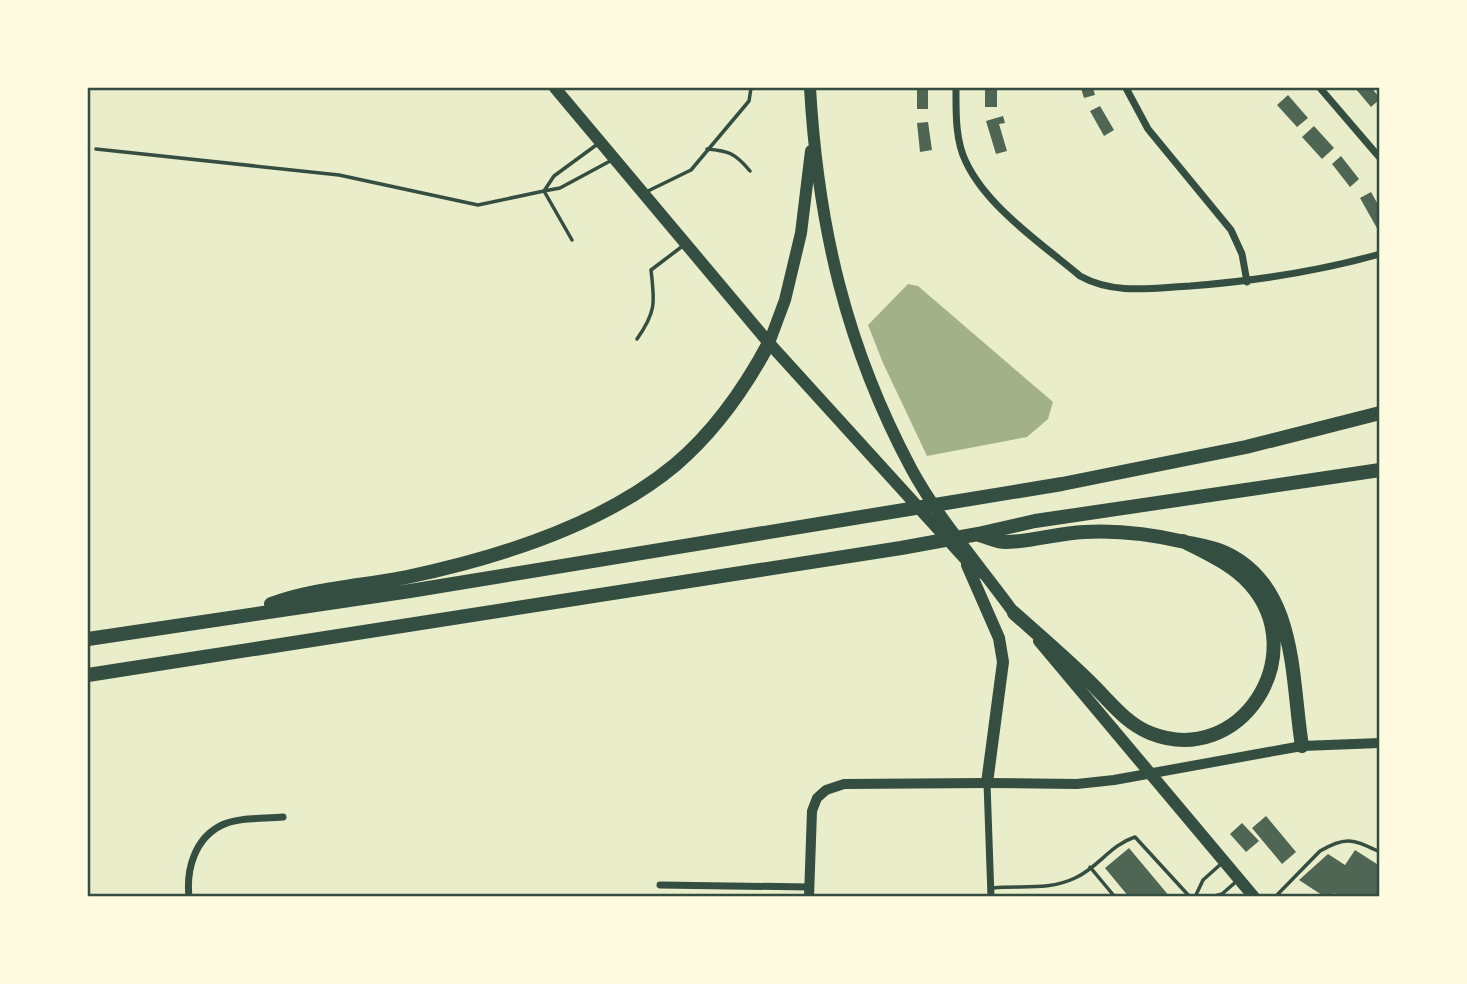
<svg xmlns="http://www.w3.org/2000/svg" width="1467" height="984" viewBox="0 0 1467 984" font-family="'Exo 2',sans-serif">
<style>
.water{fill:#a3b18a}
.building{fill:#4f6655}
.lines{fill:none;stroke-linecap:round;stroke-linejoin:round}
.service{stroke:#344e41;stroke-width:3.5}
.minor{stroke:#344e41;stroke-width:7}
.tertiary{stroke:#344e41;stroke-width:10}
.secondary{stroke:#344e41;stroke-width:10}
.primary{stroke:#344e41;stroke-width:12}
.trunk{stroke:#344e41;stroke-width:12}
.motorway{stroke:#344e41;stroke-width:14}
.neatline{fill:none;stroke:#344e41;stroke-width:2.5}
</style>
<rect width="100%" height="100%" fill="#e9edc9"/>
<path class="water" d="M908,284L918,286L1053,402L1048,419L1027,437L927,456L883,363L868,325Z"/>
<path class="building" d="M917,88H928V109H917Z
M985,88H997V107H985Z
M1081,88H1093L1095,95L1084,98Z
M1355,88H1372L1380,99L1371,107Z
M1288,95L1308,118L1297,127L1277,105Z
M1100,106L1114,130L1104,136L1090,111Z
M1003,116L1005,123L999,124L1007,151L996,154L986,121Z
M928,122L932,150L920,152L917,123Z
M1314,126L1334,148L1322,159L1302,137Z
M1341,156L1359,179L1350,187L1332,164Z
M1371,192L1380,208L1378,230L1360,198Z
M1266,816L1296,852L1282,864L1252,828Z
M1242,823L1259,841L1246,852L1230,834Z
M1129,848L1170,897H1129L1105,868Z
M1355,850L1380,866V897H1339L1334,893L1332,897H1325L1299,880L1328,854L1345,865Z"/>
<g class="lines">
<path class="service" d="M599,143L554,176L544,191L560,188L612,160
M96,149L339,175L478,205L544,191L572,240
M707,149C729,151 735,153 750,171
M648,191L691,170L749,101L751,88
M637,339C656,312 655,303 651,270L684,245
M1090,867L1115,897
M993,888C1021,885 1048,891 1075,878C1098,868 1110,845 1135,837L1190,897
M1195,897L1203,880L1222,863
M1211,897L1222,894L1238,880
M1275,897L1320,851C1347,835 1354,840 1380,852"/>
<path class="minor" d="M956,88C956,111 955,140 966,162C987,207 1042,244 1080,276C1114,295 1152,288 1190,286C1254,281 1317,272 1380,254
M1126,88L1148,129L1231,230L1242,254L1247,282
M1320,88L1380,158
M987,783L991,897
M660,885L809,887
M189,897C186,869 195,838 222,825C239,817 264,819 283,817"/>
<path class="tertiary" d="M809,897L812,811L817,798L826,790L844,784L987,783"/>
<path class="secondary" d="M987,783L1077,784L1114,780L1302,746L1380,743"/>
<path class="primary" d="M555,88L769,343L978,573
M967,565L999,638L1003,662L987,783
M1039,641L1254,897"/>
<path class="trunk" d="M810,88C818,226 846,347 912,470C940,521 980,566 1014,613
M769,343L785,300L801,233L811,151"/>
<path class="motorway" d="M979,535C987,537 997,542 1005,542C1031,542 1058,533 1084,532C1119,530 1151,534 1185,542C1199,545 1213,547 1226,553C1298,587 1291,679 1302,746
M271,604C315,588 361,586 407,577C497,558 603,525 675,465C715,431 745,388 769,343
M1014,613C1041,637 1068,660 1093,685C1111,703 1126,723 1150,733C1240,769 1313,655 1250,584C1232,564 1206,553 1183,541
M88,639L410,591L1062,484L1246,447L1380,413
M88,675L901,548L978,534L1035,521L1380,470"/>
</g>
<rect width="1467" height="984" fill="none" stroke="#fefae0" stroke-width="178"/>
<rect x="89" y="89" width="1289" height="806" class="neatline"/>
</svg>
